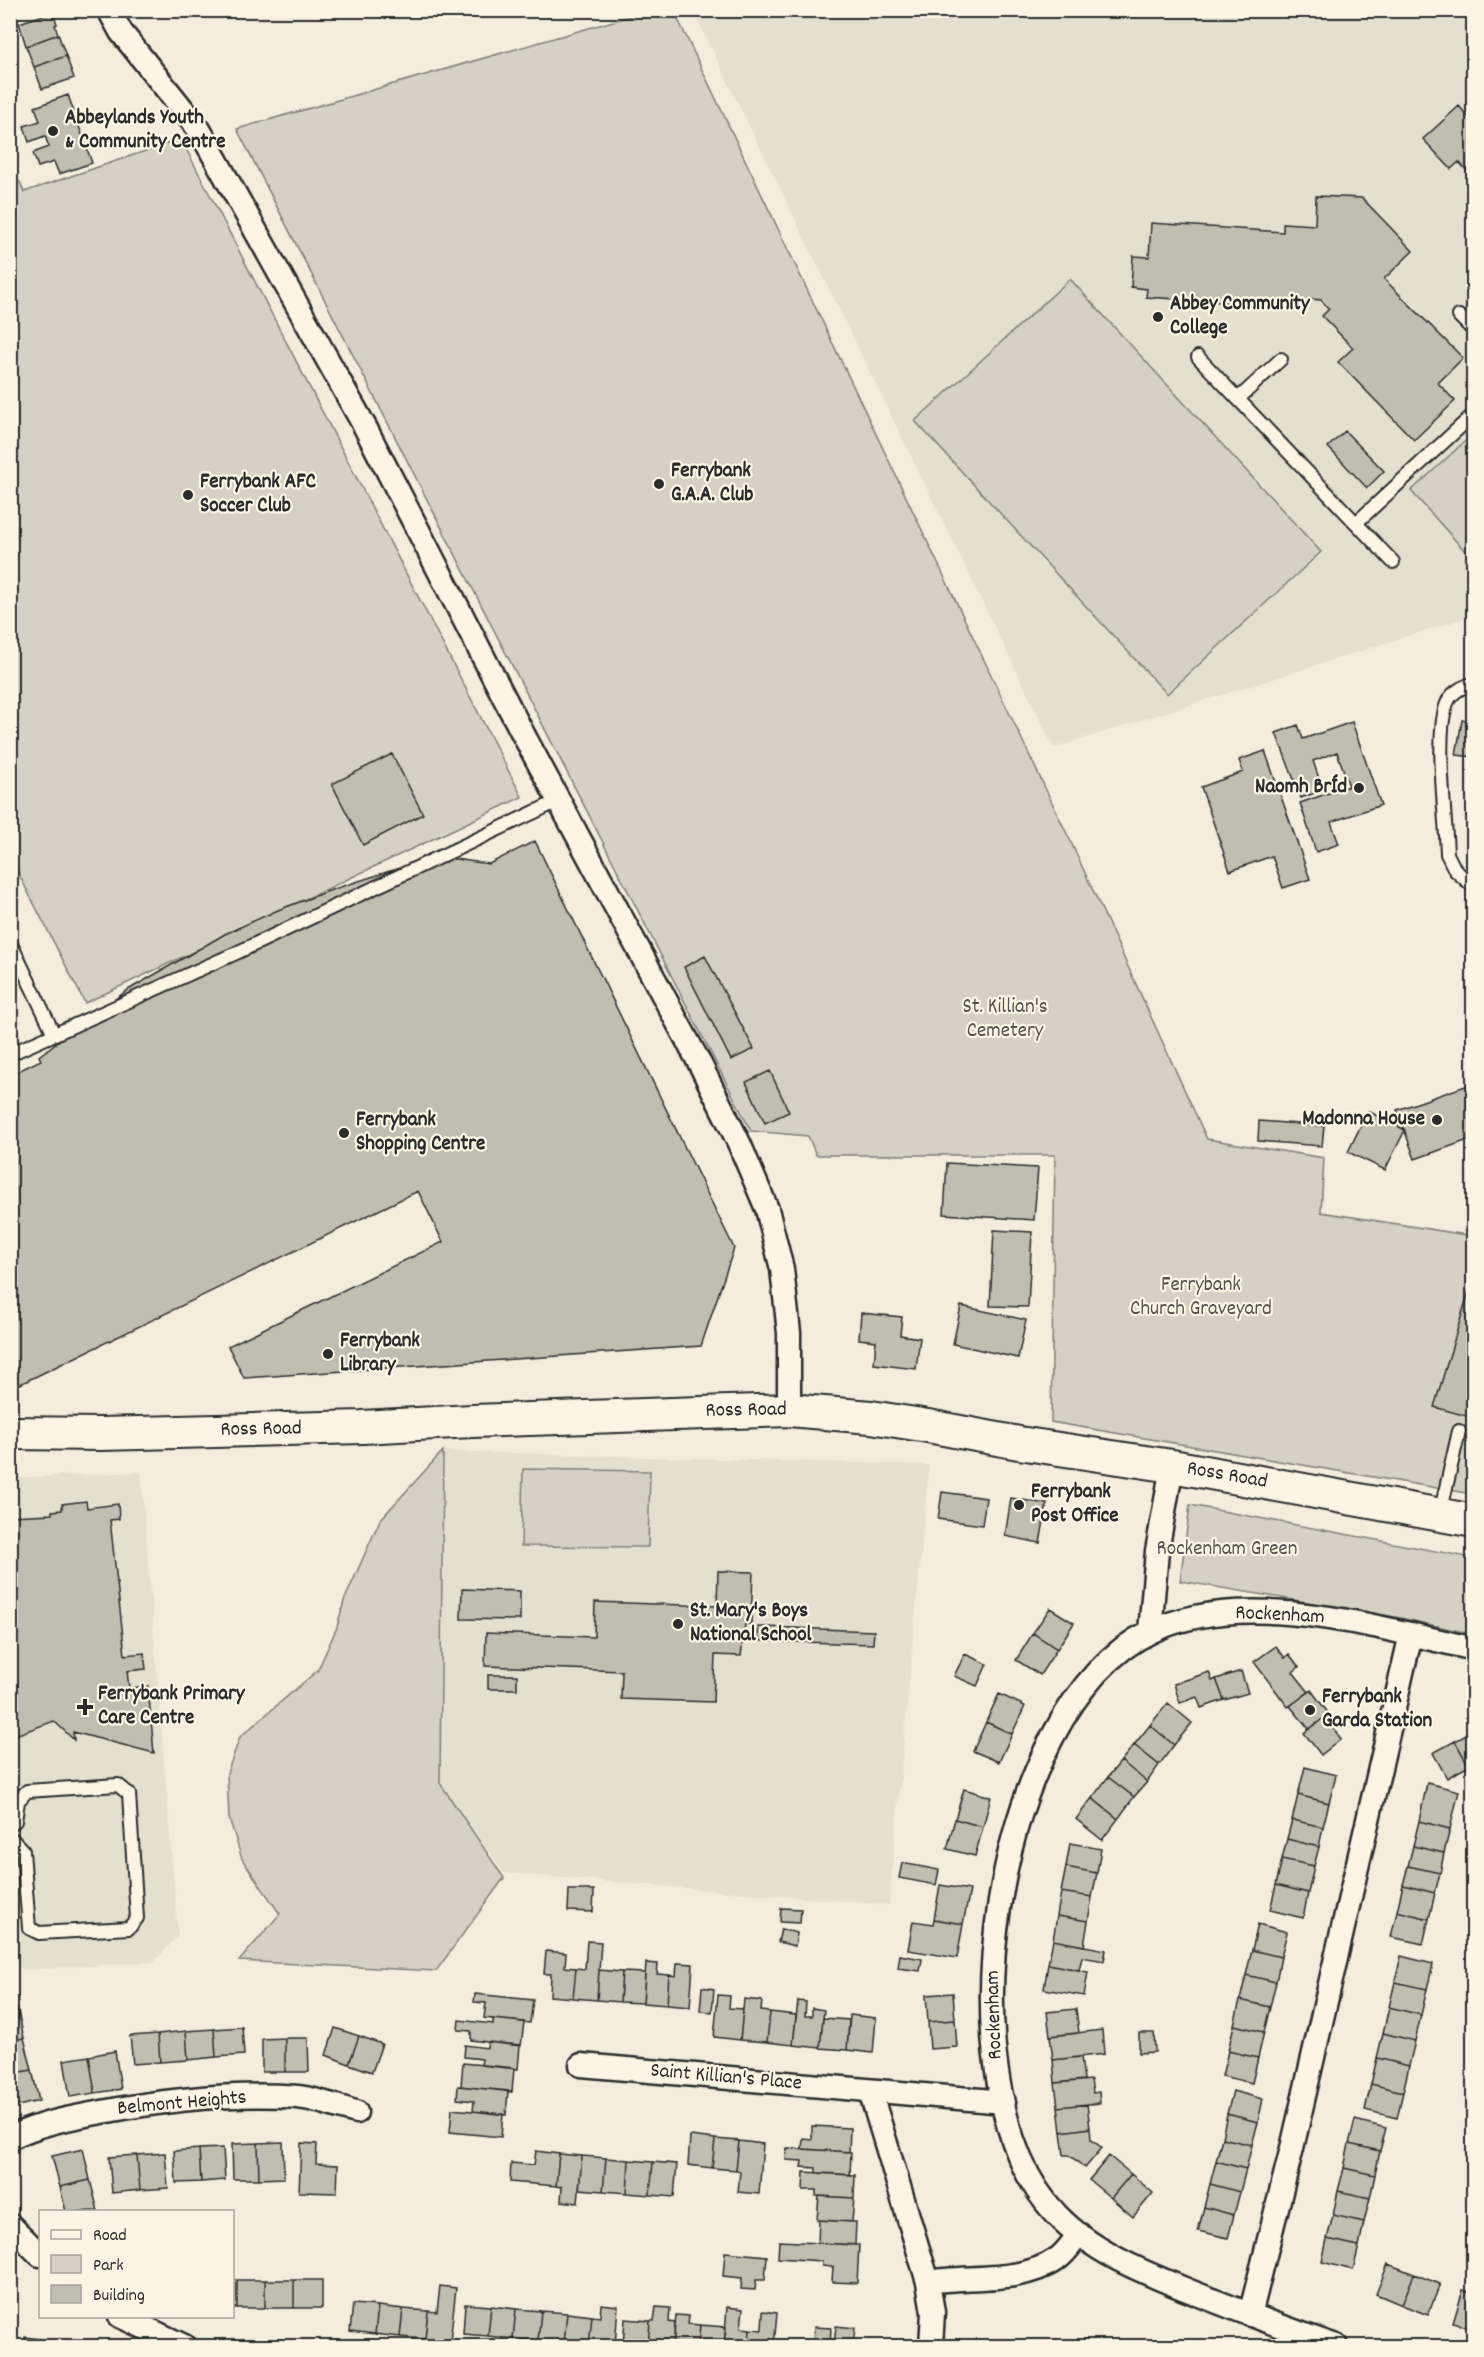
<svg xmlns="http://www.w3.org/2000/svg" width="1484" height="2357" viewBox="0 0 1484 2357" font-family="Dekko,sans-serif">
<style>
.built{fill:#e5dfd0}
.green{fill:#d6d1c4;stroke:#807e78;stroke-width:1.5}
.building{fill:#c2bdb1;stroke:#2b2b2b;stroke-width:1.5}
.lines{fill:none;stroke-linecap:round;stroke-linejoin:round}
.lane-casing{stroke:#2b2b2b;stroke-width:16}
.street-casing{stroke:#2b2b2b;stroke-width:27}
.secondary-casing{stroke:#2b2b2b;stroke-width:36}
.lane{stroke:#fcf5e5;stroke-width:12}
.street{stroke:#fcf5e5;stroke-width:22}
.secondary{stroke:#fcf5e5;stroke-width:32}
.poi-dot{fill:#2b2b2b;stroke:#fcf5e5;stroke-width:2}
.labels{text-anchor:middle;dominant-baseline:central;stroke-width:4.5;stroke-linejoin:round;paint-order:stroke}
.poi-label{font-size:21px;font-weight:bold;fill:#2b2b2b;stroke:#fcf5e5;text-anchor:start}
.park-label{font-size:21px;fill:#565451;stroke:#fcf5e5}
.street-label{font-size:21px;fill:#2b2b2b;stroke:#fcf5e5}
</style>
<rect width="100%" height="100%" fill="#f4edde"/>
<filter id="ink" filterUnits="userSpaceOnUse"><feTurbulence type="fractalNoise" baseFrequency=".0167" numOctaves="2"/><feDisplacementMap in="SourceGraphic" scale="12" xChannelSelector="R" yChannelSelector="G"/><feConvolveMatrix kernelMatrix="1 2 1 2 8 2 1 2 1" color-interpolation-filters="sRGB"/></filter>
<g filter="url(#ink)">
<path class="built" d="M705,10L1473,11V618H1465L1054,748L695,15Z
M443,1451L929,1465L889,1905L504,1873L440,1783Z
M141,1472L178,1936L154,1962L23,1970L11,1960L10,1478Z"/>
<path class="green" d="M648,11H674L1069,838L1207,1139L1324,1158L1321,1212L1473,1236V1494L1051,1422L1055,1155H816L808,1136L751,1131L237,129Z
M181,139L522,797L85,1003L11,859V185L20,182L24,192Z
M1070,279L1321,552L1167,694L915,421Z
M1473,434V560L1411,491Z
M443,1451L440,1783L504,1878L436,1971L239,1961L280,1914L242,1859L229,1818L227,1773L240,1737L318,1670L337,1627L344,1601L380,1520Z
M523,1469L650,1471L648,1547L521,1546Z
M1190,1505L1473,1558V1634L1396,1617L1180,1581Z"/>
<path class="building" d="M53,12L57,24L55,25L58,34L26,46L19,23Z
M58,34L66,56L34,67L26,46Z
M66,56L74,78L42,89L34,67Z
M68,95L92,163L59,174L54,162L38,167L33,153L49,147L45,136L29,142L24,126L40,121L35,107Z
M1459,106L1470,119L1474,116V179L1459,162L1451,169L1423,139Z
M1316,196L1362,198L1413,251L1384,279L1463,358L1438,383L1455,401L1414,440L1338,362L1353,348L1322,316L1329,309L1321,300L1310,299V303L1281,301V306L1146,297L1147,289L1131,287L1133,256L1149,257L1151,223L1283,232V223L1315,225Z
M1345,431L1384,471L1367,488L1328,447Z
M1462,720H1474V757L1456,755Z
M1352,722L1381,805L1331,822L1339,844L1316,852L1300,803L1349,786L1337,752L1313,761L1323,790L1301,798L1276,733L1298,725L1303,739Z
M1265,751L1310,879L1283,888L1272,856L1230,871L1201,787L1243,772L1239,760Z
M392,754L423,814L363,845L332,784Z
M535,841L734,1248L701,1346L244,1378L228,1346L443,1242L418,1191L10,1389V1075L41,1060L39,1056L83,1022L128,990L225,934L278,910L334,889L390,871L448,858L489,864Z
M705,956L754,1049L731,1060L684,967Z
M770,1071L789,1112L765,1123L746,1082Z
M1474,1083V1138L1415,1159L1397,1110Z
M1368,1111L1405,1130L1385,1170L1348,1152Z
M1259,1121L1324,1126L1322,1146L1258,1141Z
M947,1163L1038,1168L1034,1220L944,1214Z
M994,1230L1032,1232L1028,1307L990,1306Z
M1474,1274V1418L1434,1407Z
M961,1306L1026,1320L1018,1358L953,1344Z
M861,1313L902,1317L900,1335L920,1338L916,1369L874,1364L876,1341L859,1339Z
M942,1492L986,1498L982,1525L938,1519Z
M1011,1498L1047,1504L1040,1543L1005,1536Z
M86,1501L87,1508L118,1504L119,1519L110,1520L125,1655L144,1653L146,1669L127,1671L129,1688L148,1686L154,1753L73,1732L74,1740L54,1721L10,1737V1623H13L10,1605V1516L52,1514V1511L62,1510V1504Z
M718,1571L753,1572L751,1624H745L741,1656L715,1655L713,1702L621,1699L622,1671L485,1666L486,1633L594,1637L595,1602L717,1606Z
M462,1589L520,1591V1620L461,1619Z
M1050,1608L1074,1623L1057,1649L1033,1633Z
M758,1627H765L764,1641L758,1640Z
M765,1627L874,1631L873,1644L764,1641Z
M1033,1633L1057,1649L1040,1675L1016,1660Z
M1276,1646L1285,1658L1289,1654L1299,1667L1293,1672L1309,1692L1288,1707L1254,1662Z
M965,1654L987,1664L977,1686L954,1676Z
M1241,1671L1248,1693L1224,1700L1216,1679Z
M1209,1672L1212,1681L1216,1679L1224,1700L1201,1708L1197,1697L1180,1703L1174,1684Z
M488,1675H517V1689H488Z
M1311,1690L1329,1714L1309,1729L1290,1706Z
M999,1694L1025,1706L1012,1734L986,1722Z
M1168,1703L1192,1723L1174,1745L1150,1725Z
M1325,1717L1341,1739L1321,1755L1304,1733Z
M986,1722L1012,1734L999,1762L973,1751Z
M1150,1725L1174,1745L1159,1765L1134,1745Z
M1474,1731V1764L1469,1766L1455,1741Z
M1455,1741L1469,1766L1447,1778L1433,1753Z
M1134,1745L1159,1765L1147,1782L1121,1761Z
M1121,1761L1147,1782L1134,1797L1108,1777Z
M1305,1767L1336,1775L1329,1803L1298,1795Z
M1108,1777L1134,1797L1118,1819L1092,1798Z
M1427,1783L1459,1791L1450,1829L1419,1821Z
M964,1789L991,1797L983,1827L955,1819Z
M1298,1795L1329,1803L1323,1827L1292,1820Z
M1092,1798L1118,1819L1102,1840L1076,1819Z
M955,1819L983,1827L975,1856L947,1849Z
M1292,1820L1323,1827L1319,1847L1287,1839Z
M1419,1821L1450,1829L1444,1853L1413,1846Z
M1287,1839L1319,1847L1314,1866L1282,1859Z
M1070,1843L1101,1849L1097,1873L1066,1867Z
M1413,1846L1444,1853L1440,1873L1408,1866Z
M1282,1859L1314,1866L1308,1893L1276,1885Z
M902,1863L939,1870L936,1885L899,1878Z
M1408,1866L1440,1873L1435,1893L1403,1885Z
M1066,1867L1097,1873L1092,1897L1061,1892Z
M940,1885L970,1890L963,1924L934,1919Z
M1276,1885L1308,1893L1303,1918L1270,1910Z
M1403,1885L1435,1893L1429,1919L1397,1911Z
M569,1890H594L593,1912L568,1911Z
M1061,1892L1092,1897L1088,1921L1057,1916Z
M781,1908L801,1909L800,1923L780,1922Z
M1397,1911L1429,1919L1423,1944L1391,1937Z
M1057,1916L1088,1921L1084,1946L1053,1940Z
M934,1919L963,1924L957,1958L908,1950L913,1921L933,1924Z
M1258,1924L1287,1932L1281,1957L1252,1950Z
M781,1929L797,1933L795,1946L778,1942Z
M1053,1940L1106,1950L1104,1961L1082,1957L1079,1970L1048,1964Z
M587,1941L601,1942L597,2000L573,1998L576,1968L585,1969Z
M1252,1950L1281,1957L1276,1982L1246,1975Z
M546,1951L566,1953L565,1967L576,1968L573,1998L550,1996L551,1974H544Z
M900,1955L922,1959L920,1971L898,1968Z
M1401,1956L1433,1964L1427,1989L1395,1982Z
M646,1963L658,1964L657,1974L669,1975L667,2005L643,2003Z
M677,1963L693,1964L690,2007L667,2005L669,1975L676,1976Z
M1048,1964L1088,1972L1084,1996L1044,1989Z
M599,1970L622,1972L620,2002L597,2000Z
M622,1972L645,1973L643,2003L620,2002Z
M1246,1975L1276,1982L1270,2007L1240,2000Z
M1395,1982L1427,1989L1421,2015L1389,2007Z
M702,1987L714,1989L712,2012L700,2011Z
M953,1993L955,2020L928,2022L926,1995Z
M475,1994L533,2000L530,2023L484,2018L486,2003L474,2002Z
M718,1995L730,1996L729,2008L743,2009L740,2040L714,2037Z
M744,1999L762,2001L761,2011L770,2012L767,2042L740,2040Z
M1240,2000L1270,2007L1264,2032L1234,2025Z
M798,2001L806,2002L805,2016H812V2008L824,2010L820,2048L793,2045Z
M17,2007L24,2038L10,2041V2008Z
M1389,2007L1421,2015L1415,2041L1383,2033Z
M1076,2009L1079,2033L1050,2036L1047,2012Z
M770,2012L796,2015L793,2045L767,2042Z
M850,2015L876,2018L873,2053L847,2050Z
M823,2018L849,2020L847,2050L820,2048Z
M493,2019L524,2022L521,2046L471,2040V2031L458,2030L459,2020L493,2024Z
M955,2020L957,2047L930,2049L928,2022Z
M1234,2025L1264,2032L1258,2058L1228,2051Z
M242,2027L244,2055L216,2057L214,2029Z
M335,2028L359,2036L349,2064L326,2055Z
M214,2029L216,2057L188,2060L186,2031Z
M1102,2030L1104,2054L1053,2060L1050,2036Z
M186,2031L188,2060L160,2062L158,2034Z
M1139,2033H1154L1155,2052L1139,2053Z
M1383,2033L1415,2041L1409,2066L1377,2058Z
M158,2034L160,2062L133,2064L130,2036Z
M359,2036L382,2044L372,2072L349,2064Z
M24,2038L32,2070L10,2074V2041Z
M285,2038V2072H262V2039Z
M285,2038H308L309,2072H285Z
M488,2042L520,2045L518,2069L481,2065L482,2059L464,2057L465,2045L487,2048Z
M115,2051L121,2089L95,2093L89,2056Z
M1228,2051L1258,2058L1252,2083L1222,2076Z
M89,2056L95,2093L70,2097L64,2060Z
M1081,2057L1084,2080L1055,2083L1053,2060Z
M1377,2058L1409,2066L1403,2092L1371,2084Z
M463,2063L514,2068L512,2092L461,2086Z
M32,2070L39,2101L10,2108V2074Z
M1091,2080L1093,2093L1099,2092L1100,2103L1058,2107L1055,2083Z
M1371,2084L1403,2092L1397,2118L1365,2110Z
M458,2086L508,2091L506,2115L473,2111L474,2101L457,2099Z
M1233,2091L1263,2099L1258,2122L1227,2114Z
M1087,2104L1090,2128L1061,2132L1058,2107Z
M452,2109L503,2114L501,2137L450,2132Z
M1227,2114L1258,2122L1252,2145L1222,2138Z
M1355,2120L1386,2128L1380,2151L1349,2144Z
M812,2126L850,2128L849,2152L802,2149L803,2138L812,2139Z
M1090,2128L1091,2139L1102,2148L1085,2168L1069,2155H1064L1061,2132Z
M690,2136L715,2139L712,2168L688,2165Z
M1222,2138L1252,2145L1246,2169L1216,2161Z
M715,2139L739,2141L736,2170L712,2168Z
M739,2141L763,2144L759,2194L738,2192L740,2171L736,2170Z
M283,2142L284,2178L259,2179L258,2143Z
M258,2143L259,2179H233L232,2144Z
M301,2143L317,2144L316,2164L338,2165L337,2193L299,2192Z
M1349,2144L1380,2151L1375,2175L1344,2168Z
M223,2148L225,2180L201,2182L199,2149Z
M787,2148L851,2152L850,2175L816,2173V2168L801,2167L802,2161L786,2160Z
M83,2149L90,2180L60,2187L52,2156Z
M199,2149L201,2182L176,2183L174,2151Z
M536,2151L559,2154L556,2186L510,2182L511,2163L534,2165Z
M165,2153L168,2188L140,2190L137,2155Z
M559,2154L582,2156L578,2203L561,2201L562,2187L556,2186Z
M137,2155L140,2190L112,2193L109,2157Z
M582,2156L606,2158L603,2191L579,2189Z
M1109,2156L1131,2174L1111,2198L1089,2180Z
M606,2158L629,2160L627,2193L603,2191Z
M629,2160L653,2162L650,2195L627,2193Z
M1216,2161L1246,2169L1240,2192L1210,2184Z
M653,2162L677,2164L674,2197L650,2195Z
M1344,2168L1375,2175L1370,2198L1338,2191Z
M804,2172L855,2175L854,2198L816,2196V2190H803Z
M1131,2174L1153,2193L1133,2217L1111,2198Z
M90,2180L98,2211L66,2212L60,2187Z
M1210,2184L1240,2192L1234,2215L1204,2207Z
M1338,2191L1370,2198L1364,2222L1333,2215Z
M819,2196L854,2198L852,2222L817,2220Z
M1204,2207L1234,2215L1228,2238L1198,2231Z
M1333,2215L1364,2222L1359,2246L1327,2239Z
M819,2220L856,2222L855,2245L818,2243Z
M1327,2239L1359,2246L1353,2270L1322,2262Z
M779,2241L859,2245L857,2283L832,2282L833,2267L822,2266V2261L778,2258Z
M725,2252L767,2256L765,2280H756L755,2290L741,2289L742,2278L723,2276Z
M1388,2264L1414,2274L1402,2305L1376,2294Z
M1414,2274L1440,2284L1428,2315L1402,2305Z
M232,2280H237V2308H232Z
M237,2280H265V2308H237Z
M265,2280H294V2308H265Z
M294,2280H322V2308H294Z
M440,2286L456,2288L450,2342L425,2339L428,2311L437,2312Z
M1463,2290L1474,2293V2329L1453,2323Z
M353,2304L378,2306L375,2334L350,2331Z
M465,2304L491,2306L488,2336L463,2334Z
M601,2304L618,2306L615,2346H589L592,2316L600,2317Z
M378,2306L403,2309L400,2337L375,2334Z
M491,2306L516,2309L513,2339L488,2336Z
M656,2307L670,2308L669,2322L675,2323L673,2346H648L650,2321H654Z
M727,2307L743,2309L741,2328L750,2329L749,2346H724Z
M403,2309L428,2311L425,2339L400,2337Z
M516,2309L541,2311L538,2341L513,2339Z
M541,2311L567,2313L564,2343L538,2341Z
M763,2311L777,2313L774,2346H749L750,2329L762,2330Z
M567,2313L592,2316L589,2346L564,2343Z
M676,2315L689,2316L688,2324L700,2325L698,2346H673Z
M625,2319L650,2321L648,2346H623Z
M700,2325L726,2327L724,2346H698Z
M836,2326L855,2328L853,2346H834Z
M814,2327L831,2328L830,2346H813Z
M25,2337L53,2341L52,2346H23Z
M53,2341L82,2345L81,2346H52Z"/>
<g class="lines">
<g class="lane-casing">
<path id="lane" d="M1459,316L1474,331
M1198,357L1393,562
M1238,399L1281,359
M1356,523L1474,414
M1474,683C1463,687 1453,691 1448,701C1434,730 1446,818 1447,854L1455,870L1474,887
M10,942L54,1034
M10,1054L234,954L558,801
M1440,1514L1459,1431
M10,1825L15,1821L18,1801L27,1791L118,1785L129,1794L137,1918L129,1928L39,1933L29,1928L23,1851L10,1837"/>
</g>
<g class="street-casing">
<path id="street" d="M109,10L121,32L200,131L365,427L522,732L701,1066L739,1143L767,1209L782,1269L789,1333V1410
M1150,1632L1157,1551L1172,1466
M581,2065L1004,2102
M870,2091L928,2282
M10,2138C39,2123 71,2118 102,2112C166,2100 233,2092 298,2097C317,2099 337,2107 356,2112
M10,2225L40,2255
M1250,2315L1292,2148L1411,1634
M120,2316L184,2346
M931,2346L933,2312L928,2282C970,2275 1020,2284 1057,2259C1066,2253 1072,2243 1079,2234
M1336,2346C1290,2330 1243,2312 1197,2294C1148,2274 1094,2254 1057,2215C937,2092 992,1708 1150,1632C1243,1587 1378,1627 1474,1649"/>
</g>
<g class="secondary-casing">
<path id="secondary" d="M10,1433L101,1434L362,1427L472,1421L789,1410L871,1417L928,1426L1019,1443L1172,1466L1474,1521"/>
</g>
<use href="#lane" class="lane"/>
<use href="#street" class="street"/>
<use href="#secondary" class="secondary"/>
</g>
</g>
<g class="poi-dot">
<circle cx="53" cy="131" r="6"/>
<circle cx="1158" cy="317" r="6"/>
<circle cx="659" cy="484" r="6"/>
<circle cx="188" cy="495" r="6"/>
<circle cx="1359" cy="788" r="6"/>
<circle cx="1437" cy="1120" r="6"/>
<circle cx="344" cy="1133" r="6"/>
<circle cx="328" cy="1354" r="6"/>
<circle cx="1019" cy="1505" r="6"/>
<circle cx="678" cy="1624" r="6"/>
<path d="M82 1698h6v6h6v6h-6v6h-6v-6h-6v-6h6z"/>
<circle cx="1310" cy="1710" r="6"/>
</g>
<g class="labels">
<g class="poi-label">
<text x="65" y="119">Abbeylands Youth<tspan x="65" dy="24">&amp; Community Centre</tspan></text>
<text x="1170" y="305">Abbey Community<tspan x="1170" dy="24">College</tspan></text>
<text x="671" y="472">Ferrybank<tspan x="671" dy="24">G.A.A. Club</tspan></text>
<text x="200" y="483">Ferrybank AFC<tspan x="200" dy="24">Soccer Club</tspan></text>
<text x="1347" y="788" text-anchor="end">Naomh BrÍd</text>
<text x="1425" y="1120" text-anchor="end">Madonna House</text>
<text x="356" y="1121">Ferrybank<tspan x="356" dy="24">Shopping Centre</tspan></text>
<text x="340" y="1342">Ferrybank<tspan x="340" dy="24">Library</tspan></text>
<text x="1031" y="1493">Ferrybank<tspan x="1031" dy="24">Post Office</tspan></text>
<text x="690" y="1612">St. Mary's Boys<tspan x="690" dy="24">National School</tspan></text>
<text x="98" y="1695">Ferrybank Primary<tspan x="98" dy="24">Care Centre</tspan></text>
<text x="1322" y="1698">Ferrybank<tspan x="1322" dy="24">Garda Station</tspan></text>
</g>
<g class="park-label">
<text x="1005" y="1008">St. Killian's<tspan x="1005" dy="24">Cemetery</tspan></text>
<text x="1201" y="1286">Ferrybank<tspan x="1201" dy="24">Church Graveyard</tspan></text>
<text x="1227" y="1550">Rockenham Green</text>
</g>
<g class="street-label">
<text transform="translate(746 1411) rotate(-1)">Ross Road</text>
<text transform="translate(261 1430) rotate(-1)">Ross Road</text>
<text transform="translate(1227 1476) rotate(10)">Ross Road</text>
<text transform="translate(1280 1616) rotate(3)">Rockenham</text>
<text transform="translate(995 2015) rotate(-92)">Rockenham</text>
<text transform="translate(726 2078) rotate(5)">Saint Killian's Place</text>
<text transform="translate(182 2104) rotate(-5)">Belmont Heights</text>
</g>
</g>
<rect width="1484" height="2357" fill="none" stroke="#fcf5e5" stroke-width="36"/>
<rect x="18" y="18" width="1448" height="2321" fill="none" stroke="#2b2b2b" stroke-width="2" filter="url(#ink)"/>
<rect x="39" y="2210" width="195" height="108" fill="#fcf5e5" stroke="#a8a49b" stroke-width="1.5"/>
<rect x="51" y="2230" width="30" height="9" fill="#fcf5e5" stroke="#a8a49b" stroke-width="1.5"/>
<text x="93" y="2240" font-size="18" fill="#2b2b2b">Road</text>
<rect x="51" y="2255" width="30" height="18" fill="#d6d1c4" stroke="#a8a49b" stroke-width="1.5"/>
<text x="93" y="2270" font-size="18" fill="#2b2b2b">Park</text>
<rect x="51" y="2285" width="30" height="18" fill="#c2bdb1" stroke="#a8a49b" stroke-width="1.5"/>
<text x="93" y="2300" font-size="18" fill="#2b2b2b">Building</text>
</svg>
